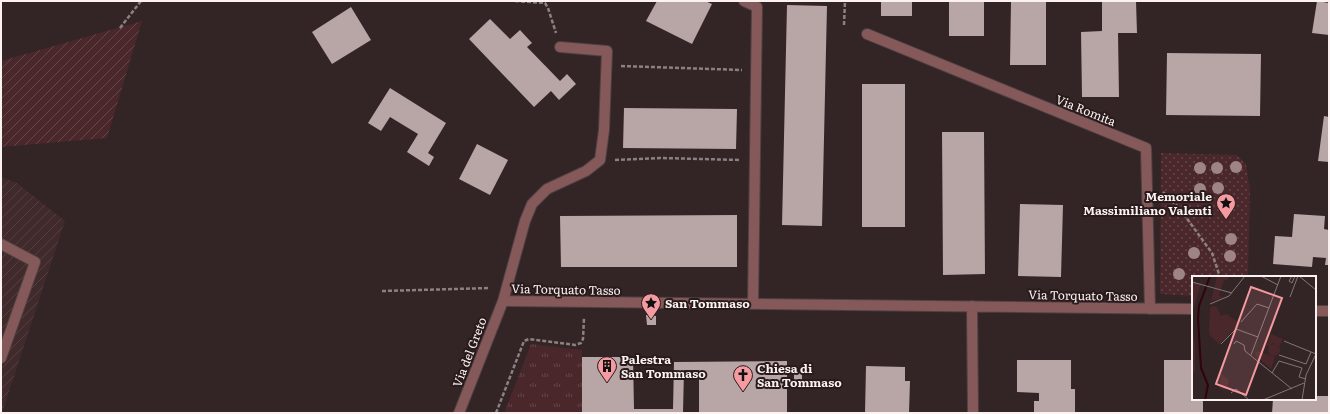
<svg xmlns="http://www.w3.org/2000/svg" width="1330" height="414" viewBox="0 0 1330 414" font-family="Literata,serif">
<style>
.industrial{fill:url(#industrial-furrows)}
.grass{fill:url(#grass-tufts)}
.park{fill:url(#park-dots)}
.garden{fill:url(#garden-furrows)}
.building{fill:#b8a5a5}
.lines{fill:none;stroke-linecap:round;stroke-linejoin:round}
.street-casing{stroke:#4f4142;stroke-width:12}
.path{stroke:#8d8081;stroke-width:2.5;stroke-dasharray:4 2;stroke-linecap:butt}
.street{stroke:#85585a;stroke-width:10}
.tree{fill:#9f8485}
.labels{text-anchor:middle;dominant-baseline:central;stroke-width:4;stroke-linejoin:round;paint-order:stroke}
.street-label{font-size:12px;fill:#fcf2f2;stroke:#291b1b}
.poi-label{font-size:12px;font-weight:bold;fill:#fcf2f2;stroke:#291b1b;text-anchor:start}
.inset-river{fill:none;stroke:#31030b;stroke-width:2}
.inset-road{fill:none;stroke:#837677;stroke-width:1}
.view{fill:#f49aa0;fill-opacity:0.15;stroke:#f49aa0;stroke-width:2}
.inset-edge{fill:none;stroke:#fcf2f2;stroke-width:2}
</style>
<defs>
<pattern id="industrial-furrows" width="10" height="10" patternUnits="userSpaceOnUse"><rect width="10" height="10" fill="#402a2b"/><path d="M-1 1l2-2M0 10L10 0M9 11l2-2" fill="none" stroke="#533f40"/></pattern>
<pattern id="grass-tufts" width="24" height="20" patternUnits="userSpaceOnUse"><rect width="24" height="20" fill="#4a272a"/><path d="M3 7l-1-3M5 7V3M7 7l1-3M15 17l-1-3M17 17v-4M19 17l1-3" fill="none" stroke="#654749"/></pattern>
<pattern id="park-dots" width="8" height="8" patternUnits="userSpaceOnUse"><rect width="8" height="8" fill="#4a272a"/><path d="M2 2h.1M6 6h.1" fill="none" stroke="#654749" stroke-width="1.8" stroke-linecap="round"/></pattern>
<pattern id="garden-furrows" width="10" height="10" patternUnits="userSpaceOnUse"><rect width="10" height="10" fill="#4a272a"/><path d="M-1 1l2-2M0 10L10 0M9 11l2-2" fill="none" stroke="#654749"/></pattern>
</defs>
<rect width="100%" height="100%" fill="#332425"/>
<path class="industrial" d="M1,177L17,183L65,221L2,413H1Z"/>
<path class="grass" d="M531,344L582,350V413H504Z"/>
<path class="park" d="M1161,153L1237,155L1246,164L1250,190L1248,277H1193V296L1160,294Z"/>
<path class="garden" d="M142,21L107,138L1,147V61Z"/>
<path class="building" d="M657,1H705L712,4L692,44L646,21Z
M881,1H912V16H881Z
M949,1H984V36H949Z
M1011,1H1046V65H1010Z
M1102,1H1136L1137,33H1118L1119,97H1082L1081,32L1102,31Z
M1317,1L1329,3V35L1312,33Z
M787,5L827,6L822,226L782,225Z
M351,7L371,40L332,64L312,32Z
M490,19L510,39L520,30L532,43L527,47L560,81L567,74L576,84L559,100L551,91L534,107L469,39Z
M1167,53L1261,54L1260,116L1166,115Z
M862,84H905V227H862Z
M390,88L446,123L428,153L434,157L429,166L407,152L418,134L390,117L381,131L368,123Z
M624,108L737,109L736,149L623,148Z
M1324,116L1329,117V162L1318,161Z
M942,132H984L985,274L943,275Z
M477,144L508,160L490,195L459,179Z
M1020,204L1063,205L1061,277L1018,276Z
M1294,214L1325,216L1324,229L1329,230V265H1325L1326,258L1313,257L1312,267L1273,264L1275,236L1292,237Z
M737,215V267H561L560,216Z
M646,315L656,316V325H647Z
M582,357H633L634,409H673L674,362L787,361V413H699V370H684L683,413H582Z
M1017,360H1071V389H1075V413H1034V401H1039V393L1017,392Z
M1164,360H1193V399H1203V413H1164Z
M866,366L905,367V381H910L909,413H865Z
M794,373H802V386H794Z
M1315,396H1329V413H1272L1273,399H1315Z"/>
<g class="lines">
<g class="street-casing">
<path id="street" d="M744,1L757,7L753,304
M867,34L1146,148L1150,309
M1,244L35,262L1,358
M503,301L1193,309
M972,306L973,413
M1315,311H1329
M459,413L503,301L525,221L532,204L547,189L586,171L600,160L604,130L607,51L560,47"/>
</g>
<path class="path" d="M515,1L545,3L548,8L556,33
M844,25L845,1
M120,28L141,1
M621,66L742,70
M615,160L660,158L740,160
M1163,192L1180,209L1212,253L1220,277
M382,291L490,288
M496,413L524,341L529,339L575,345L581,343L583,339L584,318"/>
<use href="#street" class="street"/>
</g>
<g class="tree">
<circle cx="1236" cy="167" r="6"/>
<circle cx="1200" cy="168" r="6"/>
<circle cx="1217" cy="168" r="6"/>
<circle cx="1218" cy="188" r="6"/>
<circle cx="1200" cy="189" r="6"/>
<circle cx="1231" cy="239" r="6"/>
<circle cx="1194" cy="253" r="6"/>
<circle cx="1230" cy="256" r="6"/>
<circle cx="1179" cy="274" r="6"/>
</g>
<defs>
<g id="sight-pin" transform="scale(1)"><path d="M0 17L-7.5 6A9.5 9.5 0 1 1 7.5 6Z" fill="#f49aa0" stroke="#291b1b"/><path d="M0-6L1.8-2.2L6-1.7L2.9 1.2L3.7 5.4L0 3.3L-3.7 5.4L-2.9 1.2L-6-1.7L-1.8-2.2Z" fill="#111"/></g>
<g id="building-pin" transform="scale(1)"><path d="M0 17L-7.5 6A9.5 9.5 0 1 1 7.5 6Z" fill="#f49aa0" stroke="#291b1b"/><path d="M-4-6H4V6H1V3H-1V6H-4ZM-2.5-4.3h1.7v1.8h-1.7ZM.8-4.3h1.7v1.8H.8ZM-2.5-1h1.7V.8h-1.7ZM.8-1h1.7V.8H.8Z" fill="#111"/></g>
<g id="church-pin" transform="scale(1)"><path d="M0 17L-7.5 6A9.5 9.5 0 1 1 7.5 6Z" fill="#f49aa0" stroke="#291b1b"/><path d="M-1.2-6h2.4v3.5h3.3v2.4h-3.3V6h-2.4V-.1h-3.3v-2.4h3.3Z" fill="#111"/></g>
</defs>
<g fill-rule="evenodd">
<use href="#sight-pin" x="1226" y="203"/>
<use href="#sight-pin" x="651" y="303"/>
<use href="#building-pin" x="607" y="366"/>
<use href="#church-pin" x="743" y="375"/>
</g>
<g class="labels">
<g class="street-label">
<text transform="translate(1086 110) rotate(22)">Via Romita</text>
<text transform="translate(566 289) rotate(1)">Via Torquato Tasso</text>
<text transform="translate(1083 295) rotate(1)">Via Torquato Tasso</text>
<text transform="translate(469 352) rotate(-69)">Via del Greto</text>
</g>
<g class="poi-label">
<text x="1212" y="196" text-anchor="end">Memoriale<tspan x="1212" dy="14">Massimiliano Valenti</tspan></text>
<text x="665" y="303">San Tommaso</text>
<text x="621" y="359">Palestra<tspan x="621" dy="14">San Tommaso</tspan></text>
<text x="757" y="368">Chiesa di<tspan x="757" dy="14">San Tommaso</tspan></text>
</g>
</g>
<g transform="translate(1192 276)">
<rect width="124" height="124" fill="#332425"/>
<path d="M79,58L91,63L88,70L80,67L78,71L75,70ZM65,75L83,81L79,93L63,79Z" fill="#4a272a"/>
<path d="M25,0H37L35,5L32,4L29,13L27,20L31,22L19,25ZM0,6L9,8L0,37ZM24,30L29,40L34,38L46,46L42,54L27,68L17,58L18,31ZM0,50L3,68V97L0,96Z" fill="#4a272a"/>
<path d="M29,98L37,104L34,114L28,113Z" fill="#4a272a"/>
<path d="M76 74a6 6 0 1 1 12 0a6 6 0 1 1-12 0Z" fill="#4a272a"/>
<path class="inset-river" d="M13,124L16,109L9,92L6,42L7,30L18,0"/>
<path class="inset-road" d="M69,0L86,9M100,0L97,5L100,7L103,0M107,0L124,14M0,6L40,17M98,21L106,0M18,28L37,20L53,0M49,46L65,28L77,32M92,65L124,78M29,68L44,53L66,61M42,68L44,65L52,69L53,75L100,113M59,79L89,0M87,79L114,88L119,76M80,97L87,85L110,92L107,101L114,103M39,117L44,113L57,124M71,124L112,107M110,124L114,99L124,78"/>
<path class="view" d="M59,11L90,22L54,119L24,108Z"/>
<rect width="124" height="124" class="inset-edge"/>
</g>
<rect width="1330" height="414" fill="none" stroke="#fcf2f2" stroke-width="4"/>
</svg>
